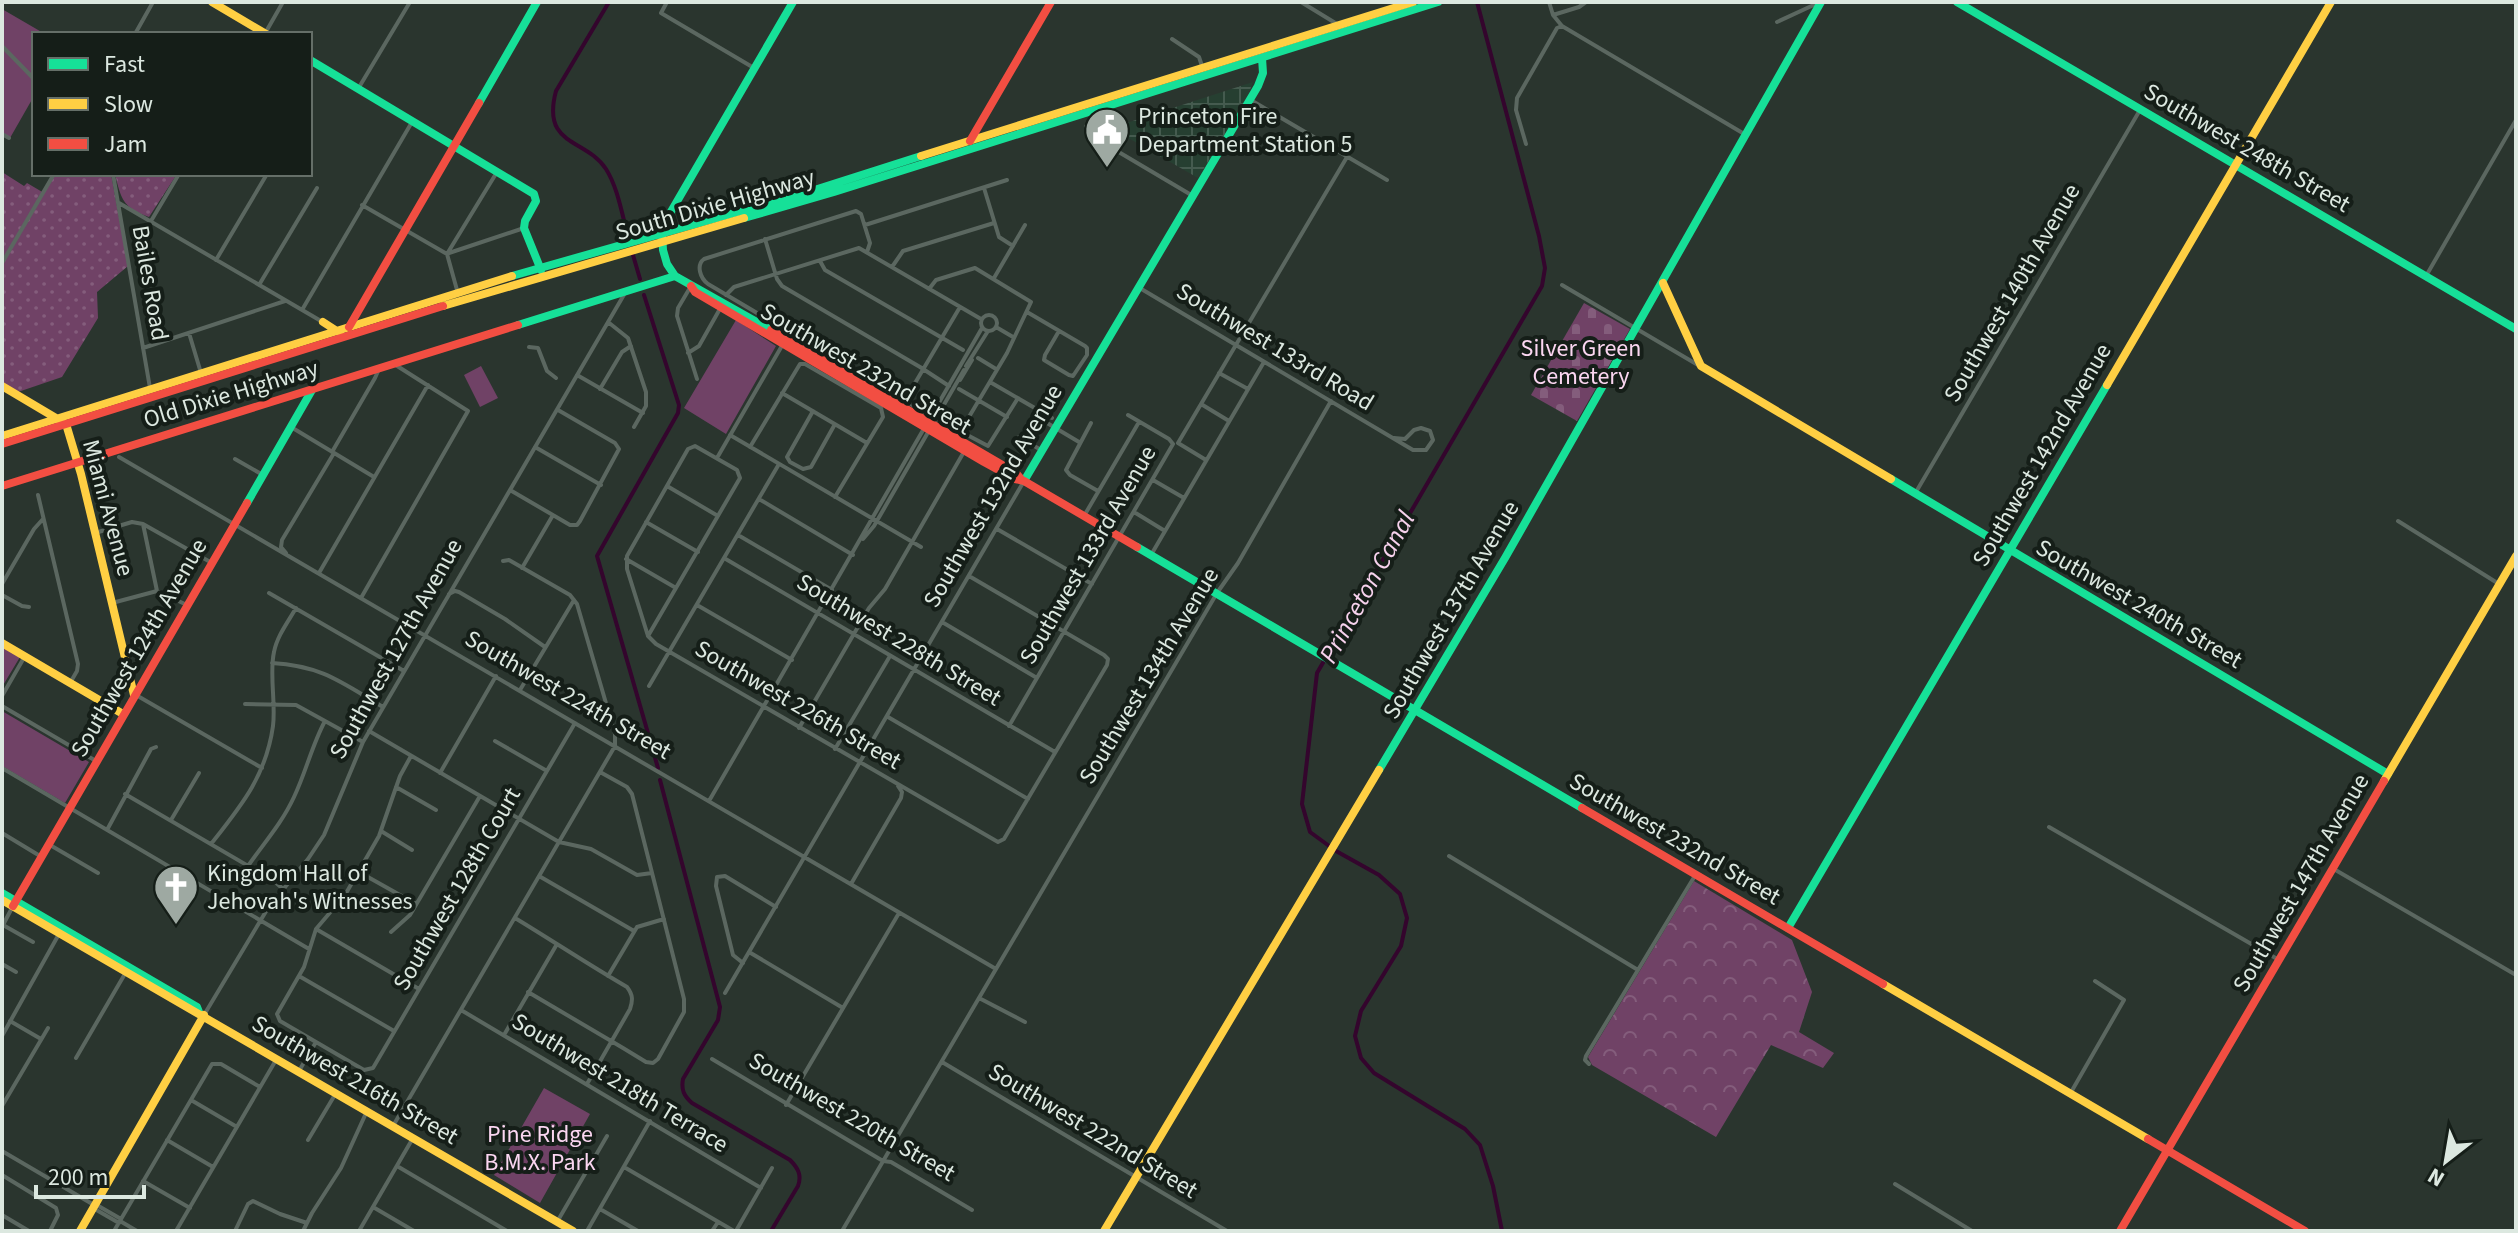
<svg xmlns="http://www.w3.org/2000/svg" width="2518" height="1233" viewBox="0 0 2518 1233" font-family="'Source Sans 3',sans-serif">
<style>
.industrial{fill:url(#industrial-grid)}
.grass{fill:url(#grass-dots)}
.forest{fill:url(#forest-crowns)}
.cemetery{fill:url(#cemetery-stones)}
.green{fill:#704266}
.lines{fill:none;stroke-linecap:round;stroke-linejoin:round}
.canal{stroke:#34052d;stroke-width:4}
.street{stroke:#5b6760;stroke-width:4}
.fast{stroke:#16e098;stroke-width:8}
.slow{stroke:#ffcf43;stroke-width:8}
.jam{stroke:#f24e42;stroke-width:8}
.labels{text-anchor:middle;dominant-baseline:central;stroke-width:8;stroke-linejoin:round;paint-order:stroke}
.poi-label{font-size:24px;fill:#dce8e0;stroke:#151e18;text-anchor:start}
.street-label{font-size:24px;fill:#dce8e0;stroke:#151e18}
.park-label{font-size:24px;fill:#fbd6f1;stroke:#151e18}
.water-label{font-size:26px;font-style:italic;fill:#f7d2ed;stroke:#151e18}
</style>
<defs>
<pattern id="industrial-grid" width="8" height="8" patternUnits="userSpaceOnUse" patternTransform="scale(2)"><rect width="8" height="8" fill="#263f31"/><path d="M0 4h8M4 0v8" fill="none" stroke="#455b4f"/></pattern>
<pattern id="grass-dots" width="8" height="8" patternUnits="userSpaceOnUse" patternTransform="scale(2)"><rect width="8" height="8" fill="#704266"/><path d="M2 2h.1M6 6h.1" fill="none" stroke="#845d7c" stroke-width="1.8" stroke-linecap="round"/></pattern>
<pattern id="forest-crowns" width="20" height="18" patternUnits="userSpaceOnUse" patternTransform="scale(2)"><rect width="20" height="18" fill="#704266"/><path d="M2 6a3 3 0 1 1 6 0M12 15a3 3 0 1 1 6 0" fill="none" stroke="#845d7c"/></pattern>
<pattern id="cemetery-stones" width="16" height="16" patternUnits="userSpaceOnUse" patternTransform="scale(2)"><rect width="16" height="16" fill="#704266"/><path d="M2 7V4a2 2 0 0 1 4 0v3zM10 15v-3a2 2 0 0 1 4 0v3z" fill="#845d7c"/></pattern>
</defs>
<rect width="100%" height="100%" fill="#2a352e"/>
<path class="industrial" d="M1253,82L1247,98L1198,178L1111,128Z"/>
<path class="grass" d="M2,172L24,186L27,183L44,193L55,174H111L128,266L97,292L98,318L62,377L18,392L2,383Z
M115,174H177L149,217C123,208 121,199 115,174Z"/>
<path class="forest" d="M1694,881L1792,940L1812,992L1799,1032L1834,1053L1823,1068L1771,1045L1716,1137L1592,1065L1588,1057Z"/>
<path class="cemetery" d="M1584,303L1630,329L1577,421L1531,395Z"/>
<path class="green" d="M2,9L45,34H34V96L10,138L2,134Z
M736,320L776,346L726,434L684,408Z
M481,366L498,398L480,407L464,375Z
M2,647L20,657L2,687Z
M2,711L89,762L65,803L2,766Z
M544,1088L590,1114L540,1203L494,1175Z"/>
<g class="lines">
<path class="canal" d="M609,2L556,91C541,147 586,138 606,169C618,188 622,215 628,236
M1477,2L1539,236L1545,268L1542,286L1348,620L1317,673L1302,804L1310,832L1336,851L1379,875L1400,894L1407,918L1401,946L1361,1011L1355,1036L1361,1058L1374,1073L1465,1129L1480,1145L1493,1186L1502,1231
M633,255L640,279
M644,295L679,405L678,413L597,556L658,768
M660,780L720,1007L718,1020L683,1079C681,1090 684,1096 692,1103L790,1160C798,1168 802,1175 798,1186L771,1231"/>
<path class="street" d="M667,2L661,13L754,68
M1301,2L1337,24
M1549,2L1553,15L1562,26L1746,135
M1553,15L1579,7L1586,2
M1777,22L1818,3
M263,32L267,30L283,2
M135,34L153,2
M1172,39L1199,57L1202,66
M2,46L34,79
M358,89L410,2
M1249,99L1387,180
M1086,126L1095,138L1193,196
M2,134L9,138
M1526,144L1516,110L1517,98L1557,28L1562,26
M113,174L150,388
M984,188L999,237L1013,246
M119,203L321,321
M362,205L447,254
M151,221L179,174
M865,225L1007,180
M765,239L777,279L782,286L920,367L949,386
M867,252L870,243L861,214L856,211L704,259C696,265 700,278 708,284L926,413
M449,253L524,228
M447,254L497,172
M447,254L457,290
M216,260L267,174
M820,261L825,270L963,350
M2,263L54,174
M892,267L903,251L994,223
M2426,276L2516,120
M994,278L1025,225
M259,285L317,188
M1562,285L1698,365
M691,286L678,308L677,316L697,379
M1138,287L1413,450H1426L1433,440L1430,431L1421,428L1414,430L1405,439L1394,438
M929,289L936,280L975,268L1031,302L1007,353L960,432
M726,295L734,287L859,248L981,319
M302,310L412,122
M1027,312L1085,346L1087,348V355L1073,376L1069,375L1044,360L1045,355L1059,331
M981 323a8 8 0 1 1 16 0a8 8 0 1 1-16 0Z
M608,322L628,338L646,392V406L634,427
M996,327L1013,337
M189,333L201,373
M529,347L538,348L547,371L556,378
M143,348L285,301
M688,353L699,346L721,307
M978,358L996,369
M966,366L988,331
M1219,373L1248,389
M577,375L643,413
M960,380L972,360
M990,382L1052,418
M600,389L622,352L631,346
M959,389L1007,417
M782,393L867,443
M905,400L960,307
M1201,404L1229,421
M1036,409L1037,417L1079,442
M813,411L787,457L790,462L803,469L811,467L835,424
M1128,415L1169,439L1173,444
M939,420L988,446L1018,398
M1091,423L1066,470L1070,475L1098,491
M291,427L374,477
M730,435L921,547
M1019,437L1041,450
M535,447L601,485
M750,447L800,364H805L881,408L883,417L835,497
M332,452L375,378L379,369
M119,457L996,969
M717,458L783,344
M235,459L263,475
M1206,460L1178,443L1347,157
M1153,480L1184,498
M667,486L718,516
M510,490L570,525H577L580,521L619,449L615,443L558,410
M1916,492L2140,110
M38,495L78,664L77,671L70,683
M759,499L853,555
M1134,512L1165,531
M1084,516L1139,422
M2398,521L2499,584
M646,522L698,552
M143,524L157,591
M997,529L1092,584
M95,533L132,522L143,524L212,563
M738,535L832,590
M863,539L874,526L964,370
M286,553L281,547L282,540L334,453
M1151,555L1264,362
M724,558L1055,752
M626,559L676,588
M522,568L553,515
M319,573L428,385
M2,584L34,529L43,519
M269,593L404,671
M449,594L455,591L459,592L505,619L545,647
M2,595L22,606L29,607
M361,598L468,411L394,364
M112,603L157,591L187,605
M697,605L792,660
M942,622L1037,678
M648,636L740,478L737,470L695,446L688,449L627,556V569L648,636L656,644L998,842L1004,839L1107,665L1108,659L1104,655L969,576
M272,663C323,666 342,683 383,707
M649,686L779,464
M520,690L574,600
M136,695L262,768
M2,696L25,656
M245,704L296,705L363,742
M2,706L96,761
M888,717L1028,799
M1009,726L1173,444
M799,728L869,608L885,589L965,450
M369,731L559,842L591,849L637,875L652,873
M495,741L547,771
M835,749L890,656
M411,756L400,776L379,836L345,895L316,929L304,967L277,1014L280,1021L364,1070L373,1068L575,723
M2,768L309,949
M440,773L496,676
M396,787L436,810
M125,794L274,881L283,889
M709,801L982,328
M171,820L199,773
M2049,827L2279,960
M107,830L151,749L156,747
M381,831L412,850
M2,833L40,856
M211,844C241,806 266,776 273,726C276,702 269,674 274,652C277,636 288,622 296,608
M50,845L98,873
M1449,856L1638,970
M248,866C264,843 282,823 294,797C306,772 312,745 325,721
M2332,868L2516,975
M359,872L416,904
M539,876L634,931
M851,884L901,798L902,792L898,786
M515,918C553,941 589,965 627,987C633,995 633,1000 630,1009L587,1084
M3,925L33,942
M3,925L13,906
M316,929L419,989
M391,932L410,915L480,796
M749,952L843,1008
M743,963L733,955L716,886L717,877L725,876L776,907
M2,964L16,972
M299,976L394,1031
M608,976L637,927L664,919
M528,992L623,1048L646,1062L653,1063L658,1059L684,1012V999L632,794L627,787L600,772
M725,993L1024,481
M979,998L1025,1022
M461,1010L761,1188
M204,1015L268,908L308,859L324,835L363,742L625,293
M10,1021L41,1039
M504,1035L557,944
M2,1036L59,934
M76,1058L126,972
M712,1059L883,1161L891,1162L972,1210
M942,1062L1227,1231
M1589,1064L1585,1060L1586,1056L1696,874
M299,1071L316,1042
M2070,1094L2124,1000L2095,981
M191,1100L237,1127
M786,1105L899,913
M2,1106L48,1028
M393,1126L615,746V734L577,604L570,595L509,560L503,561
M167,1140L213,1167
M308,1140L336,1093
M2,1151L94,1205
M397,1166L507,1231
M624,1167L734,1231
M2,1175L56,1208L58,1215L50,1231
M143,1181L190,1208
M1895,1184L1972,1231
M95,1204L121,1219
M373,1207L414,1231
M93,1208L119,1223
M600,1209L638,1231
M2,1215L29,1231
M120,1221L137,1231
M557,1222L607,1136
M114,1231L212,1064H221L260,1087
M176,1231L276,1060
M235,1231L248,1204L253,1201L280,1214L307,1223
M303,1231L312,1213L341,1168L367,1111
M359,1231L413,1138
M587,1231L650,1121
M712,1231L718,1222
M736,1231L772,1168
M842,1231L1217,593L1238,563L1331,401"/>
<path class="fast" d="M1957,2L2516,329
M310,60L534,194L536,201L525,221L524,228L541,270
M479,103L537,2
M744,218L834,192L1438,2
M512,276L805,193L921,156
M518,325L675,276
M771,330L675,276L667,264L663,250L662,234L665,222L793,2
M1891,479L2388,774
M1024,481L1258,86L1263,73L1262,58
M247,503L312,390
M1137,547L1582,808
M1379,770L1505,558L1821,2
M2,893L197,1007L199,1012
M1788,928L2107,385"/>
<path class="slow" d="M212,2L266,34
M921,156L1413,2
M1663,283L1701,366L1891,479
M443,306L744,218
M323,322L340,333
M2107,385L2331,2
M2,386L66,424L81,474L134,695
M2,436L512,276
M2,643L123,714
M2384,781L2516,556
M2,900L573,1231
M1883,984L2148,1139
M80,1231L204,1015
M1104,1231L1379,770"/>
<path class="jam" d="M970,141L1051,2
M691,286L695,292L984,462L1015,479L1024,481L1137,547
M349,327L479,103
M771,330L1016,473L1022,480
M2,444L443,306
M2,486L518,325
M1582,808L1883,984
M13,906L247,503
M2148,1139L2305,1231
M2120,1231L2384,781"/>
</g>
<defs>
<g id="civic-pin" transform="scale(2.3)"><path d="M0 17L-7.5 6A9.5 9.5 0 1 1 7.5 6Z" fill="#9ea9a2" stroke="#151e18"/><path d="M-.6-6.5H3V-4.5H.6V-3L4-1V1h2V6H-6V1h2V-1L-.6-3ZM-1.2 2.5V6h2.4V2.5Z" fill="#fff"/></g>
<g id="church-pin" transform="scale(2.3)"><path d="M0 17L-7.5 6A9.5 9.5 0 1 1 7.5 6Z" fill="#9ea9a2" stroke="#151e18"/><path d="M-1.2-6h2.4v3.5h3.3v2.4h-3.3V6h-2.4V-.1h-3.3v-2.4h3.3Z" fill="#fff"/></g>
</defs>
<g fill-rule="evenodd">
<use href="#civic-pin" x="1107" y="130"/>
<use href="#church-pin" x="176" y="887"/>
</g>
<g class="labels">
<g class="poi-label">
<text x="1138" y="116">Princeton Fire<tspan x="1138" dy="28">Department Station 5</tspan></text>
<text x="207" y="873">Kingdom Hall of<tspan x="207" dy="28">Jehovah's Witnesses</tspan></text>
</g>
<g class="street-label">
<text transform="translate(2247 148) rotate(30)">Southwest 248th Street</text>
<text transform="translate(715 205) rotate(-16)">South Dixie Highway</text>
<text transform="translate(150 283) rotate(80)">Bailes Road</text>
<text transform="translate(2012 293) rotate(-60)">Southwest 140th Avenue</text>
<text transform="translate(1275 347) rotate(31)">Southwest 133rd Road</text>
<text transform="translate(866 369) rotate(30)">Southwest 232nd Street</text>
<text transform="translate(231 394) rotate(-17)">Old Dixie Highway</text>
<text transform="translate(2042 455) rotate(-60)">Southwest 142nd Avenue</text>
<text transform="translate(993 496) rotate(-60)">Southwest 132nd Avenue</text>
<text transform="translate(108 508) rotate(75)">Miami Avenue</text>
<text transform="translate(1088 555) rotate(-60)">Southwest 133rd Avenue</text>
<text transform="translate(2139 604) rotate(30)">Southwest 240th Street</text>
<text transform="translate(1451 610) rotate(-60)">Southwest 137th Avenue</text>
<text transform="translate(899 640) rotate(31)">Southwest 228th Street</text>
<text transform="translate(139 648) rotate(-60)">Southwest 124th Avenue</text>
<text transform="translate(396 649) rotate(-61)">Southwest 127th Avenue</text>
<text transform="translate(1149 676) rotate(-59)">Southwest 134th Avenue</text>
<text transform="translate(568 695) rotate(30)">Southwest 224th Street</text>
<text transform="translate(798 705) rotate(30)">Southwest 226th Street</text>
<text transform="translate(1675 839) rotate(30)">Southwest 232nd Street</text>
<text transform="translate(2301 883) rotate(-60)">Southwest 147th Avenue</text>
<text transform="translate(457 889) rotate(-60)">Southwest 128th Court</text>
<text transform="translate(355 1080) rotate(30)">Southwest 216th Street</text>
<text transform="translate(620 1083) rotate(31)">Southwest 218th Terrace</text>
<text transform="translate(852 1117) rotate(30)">Southwest 220th Street</text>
<text transform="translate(1093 1131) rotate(31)">Southwest 222nd Street</text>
</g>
<g class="park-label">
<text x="1581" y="348">Silver Green<tspan x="1581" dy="28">Cemetery</tspan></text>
<text x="540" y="1134">Pine Ridge<tspan x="540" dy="28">B.M.X. Park</tspan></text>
</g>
<g class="water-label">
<text transform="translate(1367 587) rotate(-61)">Princeton Canal</text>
</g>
</g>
<rect width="2518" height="1233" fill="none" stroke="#dce8e0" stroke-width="8"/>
<rect x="32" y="32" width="280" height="144" fill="#151e18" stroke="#656f68" stroke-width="2"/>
<rect x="48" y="58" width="40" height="12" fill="#16e098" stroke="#656f68" stroke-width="2"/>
<text x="104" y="72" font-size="24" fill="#dce8e0">Fast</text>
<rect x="48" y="98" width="40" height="12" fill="#ffcf43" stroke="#656f68" stroke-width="2"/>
<text x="104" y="112" font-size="24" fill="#dce8e0">Slow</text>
<rect x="48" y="138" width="40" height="12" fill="#f24e42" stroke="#656f68" stroke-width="2"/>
<text x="104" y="152" font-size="24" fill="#dce8e0">Jam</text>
<g transform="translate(2446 1161) rotate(211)" stroke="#151e18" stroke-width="6" paint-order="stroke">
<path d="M0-6L14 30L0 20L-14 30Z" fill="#dce8e0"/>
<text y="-12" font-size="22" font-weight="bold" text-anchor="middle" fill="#dce8e0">N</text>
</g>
<path d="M36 1185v12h108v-12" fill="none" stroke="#dce8e0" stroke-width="4"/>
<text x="48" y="1185" font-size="24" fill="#dce8e0" stroke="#151e18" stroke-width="6" paint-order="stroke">200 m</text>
</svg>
